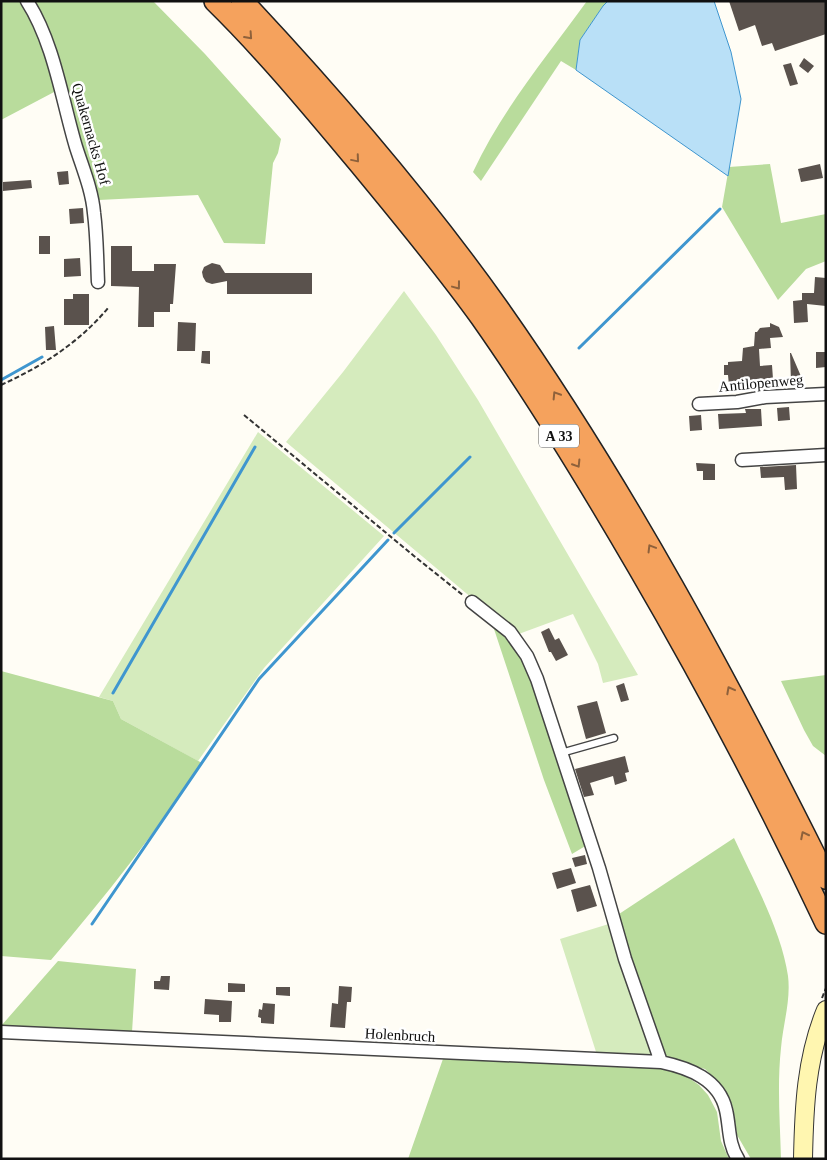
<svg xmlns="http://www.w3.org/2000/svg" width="827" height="1160" viewBox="0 0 827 1160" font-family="Georgia,serif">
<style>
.green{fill:#d5ebbd}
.forest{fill:#b9dc9c}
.water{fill:#b9e0f7;stroke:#3f96cf}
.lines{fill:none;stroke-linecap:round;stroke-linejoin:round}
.stream{stroke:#3f96cf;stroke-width:3}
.building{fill:#5a524d}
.lane-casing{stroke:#444;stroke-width:9}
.street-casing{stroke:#444;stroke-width:15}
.secondary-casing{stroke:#333;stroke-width:20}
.highway-casing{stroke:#222;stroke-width:24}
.path{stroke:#333;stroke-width:2;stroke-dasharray:5 2.5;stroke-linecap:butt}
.lane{stroke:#fff;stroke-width:6}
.street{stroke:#fff;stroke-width:12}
.secondary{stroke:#fff6b0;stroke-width:18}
.highway{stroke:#f5a25d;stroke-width:21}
.oneway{stroke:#8e613b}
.labels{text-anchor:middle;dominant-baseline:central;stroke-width:5;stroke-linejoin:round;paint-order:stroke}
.shield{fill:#fff;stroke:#585858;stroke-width:1}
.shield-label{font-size:14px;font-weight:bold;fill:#111}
.street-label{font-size:15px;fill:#111;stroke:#fff}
</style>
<rect width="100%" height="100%" fill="#fffdf5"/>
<path class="green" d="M404,291L436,335L478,400L638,675L603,683L598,664L573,614L516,635L286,442L343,372Z
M258,432L384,536L264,668L198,761L121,719L113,701L99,697Z
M612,923L657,1057L597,1055L560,939Z"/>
<path class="forest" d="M1,1H153L205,54L281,139L278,153L273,163L265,244L224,243L198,195L99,200L80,147L56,91L1,120Z
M587,1H608L603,6L580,40L576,70L561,61L481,181L473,172C502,110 547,56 587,1Z
M770,164L781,223L826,214V261L806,269L778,300L722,207L729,167Z
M492,623L508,635L525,658L587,845L572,854L544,780Z
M1,671L113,701L121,719L202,763C156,832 105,897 51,960L1,956Z
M826,675V756L813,746L804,730L781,681Z
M734,838C753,879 782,932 788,976C791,1000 783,1024 781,1048C777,1085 780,1122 781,1159H751L737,1135L733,1107L721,1085L705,1069L662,1058L616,916Z
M58,961L136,969L132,1032L1,1026Z
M444,1056L648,1067L679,1071L699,1085L708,1095L717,1112L721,1141L729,1159H408Z"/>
<path class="water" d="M608,1H714L731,52L741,99L728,176L576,70L580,40L603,6Z"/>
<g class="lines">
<path class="stream" d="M579,348L720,209
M1,380L42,357
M394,533L470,457
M113,693L255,447
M92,924L259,679L388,540"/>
</g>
<path class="building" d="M729,1H826V34L775,51L772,43L762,46L755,25L739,31Z
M804,58L814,66L808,73L799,66Z
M791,63L798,84L790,86L783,65Z
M820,164L823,178L801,182L798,169Z
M68,171L69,184L59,185L57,172Z
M31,180L32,188L3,191V182Z
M83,208L84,223L70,224L69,209Z
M39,236H50V254H39Z
M111,246H132V271H154V264H176L173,304H170V312H154V327H138L139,287L111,286Z
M80,258L81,276L64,277V259Z
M212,263L220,265L225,273H312V294H227V281L212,284L206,282L203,277L202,272L204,267Z
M815,277L826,278V306L807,304L808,322L794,323L793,301L802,300V293H814Z
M73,294H89V325H64V299H73Z
M178,322L196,323L195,351H177Z
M770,323L779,327L783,337L770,338L771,348L759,349L760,366L772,365L773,379H769L770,385L757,386V383L729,386L728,375H724V365H728V362L742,361L743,348L754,346L755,332H757L760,328L770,327Z
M54,326L56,350H46L45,327Z
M202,351H210V364L201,363Z
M816,352H826V367L816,368Z
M790,353H791L803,381L791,382Z
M789,407L790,420L778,421L777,408Z
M745,409H761L762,426L719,429L718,414L746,413Z
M701,415L702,430L690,431L689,416Z
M696,463L715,464V480H703V471H697Z
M796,465L797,489L785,490L784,477L761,478L760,467Z
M549,628L555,640L559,638L568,655L556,661L551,652H549L541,632Z
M624,683L629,700L621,702L616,686Z
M597,701L606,733L586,739L577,706Z
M625,756L629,772L625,773L627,781L615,785L613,776L590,783L594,795L584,797L575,769Z
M585,855L587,864L575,867L572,858Z
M571,868L576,883L557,889L552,873Z
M590,885L597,906L577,912L571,890Z
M161,976H170L169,990L154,989V981H160Z
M228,983L245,984V992H228Z
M339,986L352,987L351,1002H347L345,1028L330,1027L332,1003L338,1004Z
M276,987H290V996L276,995Z
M205,999L232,1001L231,1022H219V1015L204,1014Z
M263,1003L275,1004L274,1024L261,1023V1018L258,1017L259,1009L262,1010Z"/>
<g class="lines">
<g class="lane-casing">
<path id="lane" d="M561,753L614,738"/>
</g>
<g class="street-casing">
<path id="street" d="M27,1C54,43 62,100 76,147C83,169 92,190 94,213C97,236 97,259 98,282
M699,404L737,402L765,397L826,394
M742,460L826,455
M472,602L510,632L527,656L537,679L599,868L625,959L661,1062
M1,1032L661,1062C689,1068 719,1079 726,1110C730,1127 728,1144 738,1159"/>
</g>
<g class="secondary-casing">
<path id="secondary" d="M803,1159C804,1108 806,1058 826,1010"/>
</g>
<g class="highway-casing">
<path id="highway" d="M215,1C267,52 313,108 360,164C401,214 443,264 481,317C538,398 589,482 639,568C706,683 769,802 826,923
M242,1C333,98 420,199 497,307C624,487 728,681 826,878"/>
</g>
<path class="path" d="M1,385C41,367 80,342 108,308
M244,415L414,556L464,596
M822,998L826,988"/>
<use href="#lane" class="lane"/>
<use href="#street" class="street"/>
<use href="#secondary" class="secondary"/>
<use href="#highway" class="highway"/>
</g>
<defs><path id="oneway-chevron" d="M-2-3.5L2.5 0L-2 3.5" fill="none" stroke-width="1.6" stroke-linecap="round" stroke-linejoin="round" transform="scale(1.25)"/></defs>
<g class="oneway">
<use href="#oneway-chevron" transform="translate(249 36) rotate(48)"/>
<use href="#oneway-chevron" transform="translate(356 159) rotate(50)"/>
<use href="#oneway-chevron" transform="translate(457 286) rotate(53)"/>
<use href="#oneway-chevron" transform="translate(556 395) rotate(-122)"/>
<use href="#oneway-chevron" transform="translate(577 464) rotate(58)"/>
<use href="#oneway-chevron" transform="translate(651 548) rotate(-121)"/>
<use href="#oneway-chevron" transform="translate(730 690) rotate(-118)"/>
<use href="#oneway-chevron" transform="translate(804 835) rotate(-117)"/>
</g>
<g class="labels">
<rect class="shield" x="539" y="424.5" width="40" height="23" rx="4"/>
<g class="shield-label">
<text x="559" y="436">A 33</text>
</g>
<g class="street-label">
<text transform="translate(91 134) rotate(74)">Quakernacks Hof</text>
<text transform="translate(761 383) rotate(-5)">Antilopenweg</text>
<text transform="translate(400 1035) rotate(3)">Holenbruch</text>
</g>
</g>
<rect width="827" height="1160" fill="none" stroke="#111111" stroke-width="5"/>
</svg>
